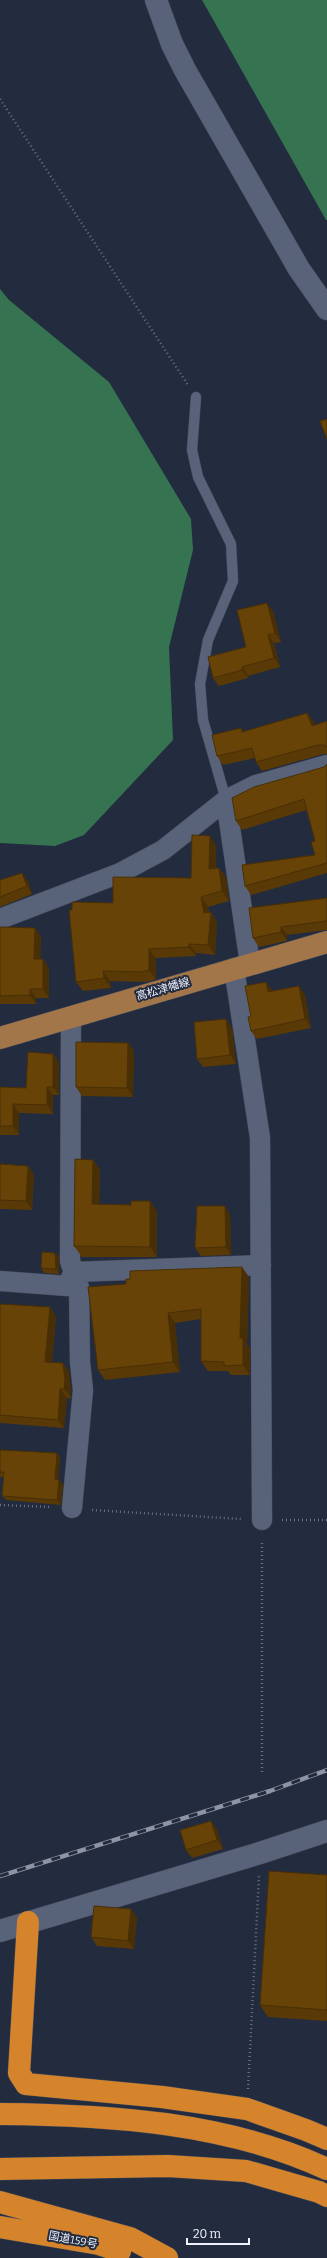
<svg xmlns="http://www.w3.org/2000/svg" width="327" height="2258" viewBox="0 0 327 2258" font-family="Bitter,'Noto Sans JP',serif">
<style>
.forest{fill:#367351}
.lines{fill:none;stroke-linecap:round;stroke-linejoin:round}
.lane-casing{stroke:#424959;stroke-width:11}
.street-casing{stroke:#424959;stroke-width:21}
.secondary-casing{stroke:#424959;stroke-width:23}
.primary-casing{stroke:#424959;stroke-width:23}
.highway-casing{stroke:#424959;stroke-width:23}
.path{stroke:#686f80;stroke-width:2.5;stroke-dasharray:1 3;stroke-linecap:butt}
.lane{stroke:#586279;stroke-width:10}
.street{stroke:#586279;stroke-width:20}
.secondary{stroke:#586279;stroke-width:22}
.primary{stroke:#a3764a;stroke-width:22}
.highway{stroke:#d5842b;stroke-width:22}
.rail-casing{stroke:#8e94a3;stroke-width:4.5}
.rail{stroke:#232b3f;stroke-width:3;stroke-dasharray:9;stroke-linecap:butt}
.wall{fill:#593a07}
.shaded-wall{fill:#482f06}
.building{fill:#674308;stroke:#482f06}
.labels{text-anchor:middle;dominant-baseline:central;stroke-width:4;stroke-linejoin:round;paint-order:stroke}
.street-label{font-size:11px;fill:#eef3fe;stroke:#232b3f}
</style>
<rect width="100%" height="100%" fill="#232b3f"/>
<path class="forest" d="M202,0H327V220H326Z
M0,289L9,300L109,382L191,519L193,550L169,647L173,740L84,835L55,846L0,843Z"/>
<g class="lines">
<g class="lane-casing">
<path id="lane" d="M196,397L192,450L198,477L231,544L233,581L208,640L200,684L203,720L226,800"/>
</g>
<g class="street-casing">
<path id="street" d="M226,800L250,964
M0,919L120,873L163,850L226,800L256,785L327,765
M234,968L260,1138L262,1520
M71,1017L70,1261L79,1287L80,1362L83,1390L72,1508
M0,1281L67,1286L74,1272L261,1265"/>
</g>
<g class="secondary-casing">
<path id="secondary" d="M156,0L172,44L185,70L299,269L327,309
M0,1931L260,1853L327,1831"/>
</g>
<g class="primary-casing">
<path id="primary" d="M0,1038L327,942"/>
</g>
<g class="highway-casing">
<path id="highway" d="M28,1922L19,2073L26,2084L162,2097L247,2109L306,2130L327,2139
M0,2114C110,2115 226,2122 327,2169
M0,2169L168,2166L246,2171L319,2192L327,2196
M0,2202L130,2238L167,2258
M0,2227L99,2244L120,2251"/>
</g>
<path class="path" d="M0,99L188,385
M0,1505L51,1507
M92,1510L241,1519
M282,1520H327
M262,1772V1540
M248,2089L259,1876"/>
<use href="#lane" class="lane"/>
<use href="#street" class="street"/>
<use href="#secondary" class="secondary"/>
<use href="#primary" class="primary"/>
<use href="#highway" class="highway"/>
<g class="rail-casing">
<path id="rail" d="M0,1876L270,1791L327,1770"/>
</g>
<use href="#rail" class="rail"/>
</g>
<path class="wall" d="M273,611L281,642L274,643L280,667L248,676V678L219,686L213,678L246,647Z
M307,713L314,722L315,725L327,721V754H324L262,771L256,762L255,758L223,765L217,756L241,728L244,732Z
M327,764V873L251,895L245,886L315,855V841L306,810L242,830L236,821L324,767Z
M216,845V868L226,877L229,901L208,907L209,912H211L217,922L215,955L196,953V956L156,958V979L148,982L110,981L111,988L83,991L76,982L72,910L113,903L191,878Z
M0,880L28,881L32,894L0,907Z
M327,898V930L287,935V941L259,947L253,938Z
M0,927L35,928L41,937L40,959H43L49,968V998H36V1004H0Z
M266,982L272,991L299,986L305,995L311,1028L257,1039L251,1031V1017Z
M232,1028L236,1064L203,1067L197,1059Z
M128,1043L134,1051L133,1097L82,1096L76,1087Z
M59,1062V1095H53V1114L19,1113V1135H0V1087L26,1088Z
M93,1160L100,1170L99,1205H131L157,1211V1257H82L74,1246Z
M0,1164L28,1166L34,1175L32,1210L0,1209Z
M230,1214L231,1255L201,1256L195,1248Z
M55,1253L59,1257V1274L44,1273L41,1268Z
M249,1277L247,1345L250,1348V1375H231L228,1371H208L201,1361V1319L175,1323L180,1372L105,1380L98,1370L88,1287Z
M0,1304L56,1316L52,1362L63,1363L69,1372L71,1390V1398H67L64,1428L0,1423Z
M0,1450L57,1453L60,1458L58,1480H59L63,1484L61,1505L6,1500L2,1496L4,1477H0Z
M217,1829L223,1849L192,1858L186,1850Z
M327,1875V2021L268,2017L260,2005Z
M137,1917L134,1949L97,1946L91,1937Z"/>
<path class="shaded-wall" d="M267,603L273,611L281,642L275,633Z
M268,635L274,643L280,667L274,658Z
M242,667L248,676V678L242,670Z
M307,713L314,722L318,735L312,726Z
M210,836L216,845V879L209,869Z
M219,868L226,877L229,901L222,891Z
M22,873L28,881L32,894L27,886Z
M201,897L208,907L210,919L211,912L217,922L215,955L208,945L204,913Z
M281,927L287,935V941L281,932Z
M35,928L41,937L40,968L34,959Z
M189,944L196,953V956L189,947Z
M149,949L156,958V979L149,970Z
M43,959L49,968V998L43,989Z
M103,971L110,981L111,988L104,978Z
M266,982L272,990L274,1000L268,992Z
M299,986L305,995L311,1028L305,1019Z
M30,989L36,998V1004L30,995Z
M226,1019L232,1028L236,1064L230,1055Z
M128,1043L134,1051L133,1097L127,1088Z
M53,1054L59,1062V1095L53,1087Z
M47,1087L53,1095V1114L47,1105Z
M13,1104L19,1113V1135L13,1126Z
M93,1160L100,1170L99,1215L92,1204Z
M28,1166L34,1175L32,1210L26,1201Z
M150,1201L157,1211V1257L150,1247Z
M225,1206L230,1214L231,1255L226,1247Z
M55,1253L59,1257V1274L56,1269Z
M242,1267L249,1277L247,1345L250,1348V1375L243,1365L240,1338Z
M50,1307L56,1316L51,1371L45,1362Z
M168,1313L175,1323L180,1372L173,1362Z
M63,1363L69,1372L71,1390V1398L64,1389Z
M60,1389L67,1398L64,1428L58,1420Z
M57,1453L60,1458L58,1484L55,1479Z
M59,1480L63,1484L61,1505L57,1500Z
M211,1821L217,1829L223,1849L217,1840Z
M131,1909L137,1917L134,1949L128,1941Z"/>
<path class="building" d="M327,419V439L320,421Z
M267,603L275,633L268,635L274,658L242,667V670L213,678L208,657L246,647L237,610Z
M307,713L312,726L327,721V747L324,745H318L256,762L252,748L217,756L212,735L241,728L242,732Z
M327,764V863L245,886L242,865L315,855L311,842L315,841L304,799L236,821L232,798L254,787L324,767Z
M192,835L210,836L209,869L219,868L222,891L201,897L204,913L211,912L208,945L189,944V947L149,949V970L141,972L103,971L104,978L76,982L69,910H72V902L113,903V877L191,878Z
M22,873L27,886L0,897V880Z
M327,898V921L281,927V932L253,938L249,908Z
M0,927L35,928L34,959H43V989H30V995L0,996Z
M266,982L268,992L299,986L305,1019L251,1031L248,1017H251L245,986Z
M226,1019L230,1055L197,1059L194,1022Z
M76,1042L128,1043L127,1088L76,1087Z
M28,1052L53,1054V1087H47V1105L13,1104V1126H0V1087L26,1088Z
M75,1159L93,1160L92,1204L131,1205V1201H150V1247L74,1246Z
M0,1164L28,1166L26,1201L0,1200Z
M197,1206H225L226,1247L195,1248Z
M42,1252L55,1253L56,1269L41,1268Z
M242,1267L240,1338H243V1365L224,1366V1362L201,1361V1309L168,1313L173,1362L98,1370L88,1287L126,1284V1279H130V1271Z
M0,1304L50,1307L45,1362L63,1363L65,1381L64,1389H60L58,1420L0,1415Z
M0,1450L57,1453L55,1479L59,1480L57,1500L2,1496L4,1472H0Z
M211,1821L217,1840L186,1850L180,1830Z
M269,1871L327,1875V2010L260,2005Z
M94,1906L131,1909L128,1941L91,1937Z"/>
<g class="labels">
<g class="street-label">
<text transform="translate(163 989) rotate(-16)">高松津幡線</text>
<text transform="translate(73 2240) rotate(11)">国道159号</text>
</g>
</g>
<path d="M187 2238v6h62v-6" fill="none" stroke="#eef3fe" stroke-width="2"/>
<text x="193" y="2238" font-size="12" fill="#eef3fe" stroke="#232b3f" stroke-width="3" paint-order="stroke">20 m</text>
</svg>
